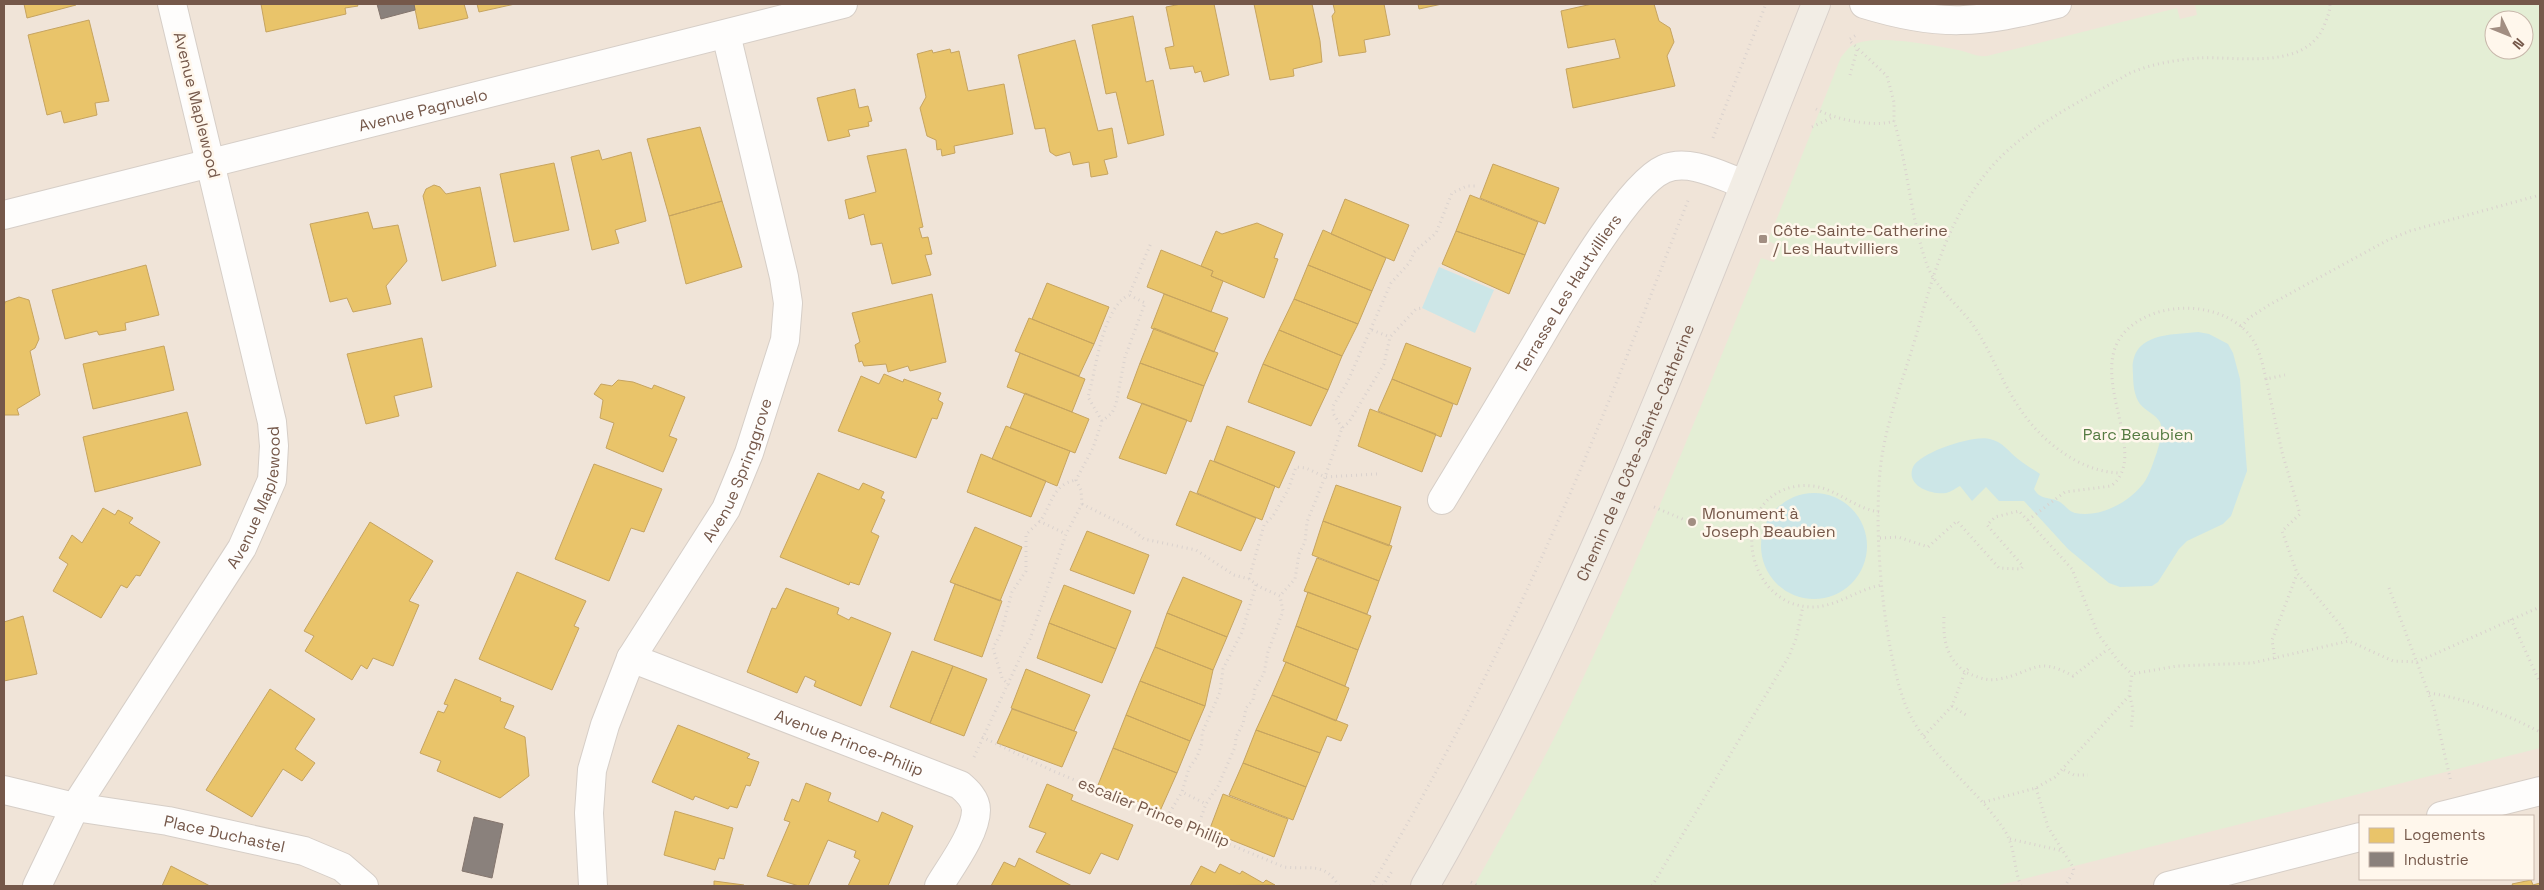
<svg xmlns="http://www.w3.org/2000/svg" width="2544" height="890" viewBox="0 0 2544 890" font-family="'Space Grotesk',sans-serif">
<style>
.residential{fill:#f0e4d8;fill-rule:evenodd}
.green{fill:#e4eed5;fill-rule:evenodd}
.water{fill:#cce6e7}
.homes{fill:#e9c46a;stroke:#c6a460}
.industry{fill:#8a817c;stroke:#84756d}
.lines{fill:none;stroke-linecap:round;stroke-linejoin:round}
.minor-casing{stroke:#d6cec7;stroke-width:30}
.major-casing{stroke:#d8cfc9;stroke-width:30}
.path{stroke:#dad2ce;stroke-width:3;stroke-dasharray:1 4;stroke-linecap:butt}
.minor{stroke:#fefdfc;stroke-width:28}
.major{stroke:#f2ede5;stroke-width:28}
.poi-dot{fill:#a28e82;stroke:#fff7ec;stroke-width:2}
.labels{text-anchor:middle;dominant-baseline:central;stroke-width:5;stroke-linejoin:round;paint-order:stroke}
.street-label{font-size:16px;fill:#75584a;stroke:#fff7ec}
.poi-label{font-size:16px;fill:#75584a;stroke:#fff7ec;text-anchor:start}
.park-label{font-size:16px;fill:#557b42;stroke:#fff7ec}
</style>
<rect width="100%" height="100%" fill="#f7f2ea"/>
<path class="residential" d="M4,4H2540V886H4ZM2494,20H2524V50H2494ZM2360,816H2533V879H2360Z"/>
<path class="green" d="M2195,4H2540V748L1996,886H1474C1510,821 1547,756 1578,689C1645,548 1702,403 1761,258L1774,262L1780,246L1768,241L1841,57C1845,53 1849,46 1855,44C1877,34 1933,45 1958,50C1969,52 1976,57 1987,56L2177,8L2180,19L2197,15ZM2494,20H2524V50H2494Z"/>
<path class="water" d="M1439,267L1494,290L1475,333L1422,308Z
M2198,332L2209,334L2228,344L2233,353L2240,379L2247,471L2231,516L2223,524L2187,541L2179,549L2158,582L2152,586L2120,587L2109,583L2068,549L2024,501H1999L1986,487L1972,501L1960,486C1956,488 1951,492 1946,493C1932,495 1905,486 1913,467C1920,452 1975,434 1990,439C2003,442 2008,451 2018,459C2025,465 2033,469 2040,474L2034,489C2041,501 2049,496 2060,502C2066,506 2068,511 2075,513C2100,518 2128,503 2143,484C2150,475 2153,462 2157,452C2160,441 2164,433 2160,422C2155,414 2146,411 2140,404C2134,396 2133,383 2133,374C2129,333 2169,335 2198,332Z
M1761 546a53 53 0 1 1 106 0a53 53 0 1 1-106 0Z"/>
<path class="homes" d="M24,4H76V5L27,18Z
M261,4H357L358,6L345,8L346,14L266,32Z
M414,4H464L468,18L419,29Z
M477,4H515L479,12Z
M1181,4H1214L1229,75L1204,82L1201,71L1195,73L1193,66L1170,69L1165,48L1174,46L1166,7Z
M1254,4H1312L1320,41L1322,62L1293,69L1294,76L1270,80Z
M1333,4H1384L1390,35L1364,40L1366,52L1339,56L1332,16L1335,12Z
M1418,4H1442L1419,9Z
M1592,4H1654L1659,21L1670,28L1674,42L1667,56L1675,86L1573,108L1566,69L1620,58L1615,39L1568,48L1561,11Z
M1133,16L1146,82L1153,80L1164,135L1128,144L1116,92L1106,94L1092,25Z
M89,20L109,101L95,103L97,115L64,123L61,111L47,115L28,35Z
M1075,40L1098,131L1112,128L1117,157L1104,160L1108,174L1091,177L1089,162L1073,165L1070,152L1056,156L1050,152L1045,128L1035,129L1018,55Z
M950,49L951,53L959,51L968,91L1004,84L1013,134L954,146L955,153L942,156L941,149L937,150L936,140L927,136L920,108L926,97L917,54L932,50L933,53Z
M855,89L859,108L868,106L872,121L868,122L869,126L848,130L850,136L828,141L817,98Z
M700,127L722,201L669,216L647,139Z
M906,149L923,227L919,228L922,238L928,237L932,254L925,255L931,275L892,284L882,243L871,245L864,214L849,219L845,200L876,192L867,156Z
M599,150L602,160L631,152L646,221L615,230L619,243L592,250L571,157Z
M554,163L569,230L514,242L500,174Z
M1493,164L1559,188L1545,224L1480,198Z
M434,185L440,187L446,194L480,187L496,266L442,281L423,196L426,189Z
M1470,195L1538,222L1525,255L1456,231Z
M1345,199L1409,225L1394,261L1331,234Z
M722,201L742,267L686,284L669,216Z
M368,212L373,229L398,225L407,261L386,286L391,304L353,312L347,298L330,302L310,224Z
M1257,223L1283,234L1274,258L1278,259L1264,298L1211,276L1213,271L1201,266L1216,231L1222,234Z
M1323,230L1386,258L1372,291L1308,265Z
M1456,231L1525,255L1509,294L1442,264Z
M1161,250L1213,271L1211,276L1223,281L1211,312L1147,287Z
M146,265L159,315L125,323L126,330L99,335L97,331L65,339L52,290Z
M1308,265L1372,291L1358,324L1294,299Z
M1047,283L1109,307L1094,344L1032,319Z
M932,294L946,362L910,371L908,366L888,372L886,364L864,366L862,361L859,362L855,345L860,342L852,313Z
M1164,294L1228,318L1214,352L1151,328Z
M19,297L29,300L39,339L35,348L30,351L40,395L17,409L19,415H4V308L5,302Z
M1294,299L1358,324L1342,356L1279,330Z
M1029,318L1094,344L1079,376L1015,351Z
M1154,328L1218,353L1204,386L1140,363Z
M1279,330L1342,356L1328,390L1263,364Z
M422,338L432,387L394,396L399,416L366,424L347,354Z
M1406,343L1471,368L1457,405L1392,379Z
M164,346L174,390L93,409L83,364Z
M1020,353L1085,379L1072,412L1007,387Z
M1140,363L1204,386L1191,422L1127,398Z
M1263,364L1328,390L1311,426L1248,402Z
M884,374L903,382L904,379L941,393L938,400L943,403L937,419L932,418L916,458L838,431L861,376L879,384Z
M1392,379L1453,404L1441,437L1378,411Z
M618,380L633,382L652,389L654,385L685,397L669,436L677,439L663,472L606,448L614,423L600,418L603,400L594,394L601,384L612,386Z
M1025,393L1089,419L1075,453L1010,428Z
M1142,403L1187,420L1166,474L1119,458Z
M1370,409L1436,434L1422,472L1358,446Z
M187,412L201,465L95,492L83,437Z
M1006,426L1070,451L1057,486L992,459Z
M1227,426L1295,452L1279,488L1214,461Z
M981,454L1046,481L1031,517L967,492Z
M1210,460L1275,486L1262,520L1197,493Z
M594,464L662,489L644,532L631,528L609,581L555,559Z
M818,473L859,490L863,483L884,492L881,498L885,500L871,532L879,536L859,585L850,582L849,585L780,557Z
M1336,485L1401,507L1389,546L1323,521Z
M1190,491L1256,518L1241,551L1176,525Z
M103,508L115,515L118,510L133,518L129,523L160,542L140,576L136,575L127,588L121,585L101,618L53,591L68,564L59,558L72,535L82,543Z
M1323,521L1392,546L1379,581L1312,555Z
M370,522L433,561L409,601L419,605L393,666L373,658L367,669L361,665L352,680L305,651L314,636L304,631Z
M975,527L1022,547L1000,601L950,582Z
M1087,531L1149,555L1134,594L1070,570Z
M1317,558L1379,581L1367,614L1304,591Z
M517,572L586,601L574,626L579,628L552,690L479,659Z
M1183,577L1242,601L1227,637L1167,613Z
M955,584L1002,601L982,657L934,640Z
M1064,585L1131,611L1116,649L1049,623Z
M786,588L839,608L837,614L849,620L851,617L891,633L861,706L814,686L816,681L805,676L797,693L747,672L772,608L776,609Z
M1308,592L1371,616L1358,650L1296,626Z
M1167,613L1227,637L1213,670L1155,647Z
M23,616L37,674L4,681V622Z
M1049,623L1116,649L1102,683L1037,658Z
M1296,626L1358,650L1345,686L1283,661Z
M1155,647L1213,670L1205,706L1140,681Z
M912,651L953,666L930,723L890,707Z
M1286,662L1349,688L1336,721L1272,695Z
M953,666L987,679L964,736L930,723Z
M1026,669L1090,695L1074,731L1011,708Z
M455,679L501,698L500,701L514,706L504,728L525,737L529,776L500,798L437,771L441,761L420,753L438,711L444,713L448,705L444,704Z
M1140,681L1205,706L1190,741L1126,715Z
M270,689L315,719L295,749L315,763L302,781L283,769L252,817L206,790Z
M1272,695L1348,725L1341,741L1327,736L1320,753L1256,730Z
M1012,709L1077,732L1062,767L997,743Z
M1126,715L1190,741L1177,773L1113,748Z
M678,725L750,754L747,758L759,762L750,786L746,785L737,808L730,806L728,809L695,796L693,800L652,782Z
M1256,730L1320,753L1306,787L1243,763Z
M1113,748L1177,773L1160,811L1098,785Z
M1243,763L1306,787L1293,820L1229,795Z
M806,783L831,793L828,801L878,822L882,812L913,826L888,886H848L860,860L854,857L856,851L828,840L808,886H799L767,876L790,822L784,820L792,799L799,802Z
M1047,784L1073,795L1071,800L1133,825L1118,860L1101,853L1090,874L1036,852L1046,833L1029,827Z
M1223,794L1288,819L1274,857L1209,831Z
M675,811L733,828L724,859L719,858L715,870L664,855Z
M1019,858L1072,886H991L1004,862L1015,867Z
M1220,864L1240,874L1242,871L1263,883L1266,880L1275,885L1190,886L1201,866L1215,873Z
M171,866L210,886H162Z
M2531,880L2533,885L2540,883V886H2513L2512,884Z
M714,881L744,885V886H714Z"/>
<path class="industry" d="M377,4H414L415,10L381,19Z
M474,817L503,824L492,878L462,871Z"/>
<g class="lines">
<g class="minor-casing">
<g id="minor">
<path d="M1864,4C1942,28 1979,23 2057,4"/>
<path id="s1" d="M4,215L843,4"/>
<path id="s2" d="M1442,500C1472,451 1501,403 1530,354C1554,314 1625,186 1664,169C1689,158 1721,176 1744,184"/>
<path id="s3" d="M631,658L960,785C967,791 976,799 976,810C976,833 951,866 939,886"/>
<path id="s4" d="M4,790L75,807L168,821L304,851L342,867L364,886"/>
<path d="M2441,816L2540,791"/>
<path id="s5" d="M37,886L75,807L242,548L272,480L274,446L272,422L172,4"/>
<path id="s6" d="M593,886L589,813L592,770L605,725L631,658L726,509L749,453L785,340L788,303L784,277L726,34"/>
<path d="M2168,886L2360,837"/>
</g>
</g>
<g class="major-casing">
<g id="major">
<path id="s7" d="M1425,886C1586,607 1697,303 1816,4"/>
</g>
</g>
<path class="path" d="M1850,39L1858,34
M1851,42L1887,76L1894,102V121C1908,167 1911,220 1927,265C1937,291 1963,308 1977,331C1991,353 2001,379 2015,401C2036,437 2077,472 2120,473
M1850,75L1857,50
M1816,109C1834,119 1874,128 1894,121
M1812,127L1831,118
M1713,138L1766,4
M2241,327L2249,318L2269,305L2388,240L2410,231L2540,195
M1372,330L1390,337
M2266,379L2282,452L2300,514L2282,531L2297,573L2342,627L2349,641
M1102,421L1088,397C1096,370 1102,308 1129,295
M1342,428L1333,413V406L1347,383L1391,283L1410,262L1414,252L1436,233L1452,193L1467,186H1476
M1377,474L1325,477L1342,428L1349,422L1384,364L1390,337L1416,309L1422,308
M1082,504L1130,528L1144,539L1196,550L1234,575L1249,579L1260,587L1280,596
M1654,507L1687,521
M1879,512C1848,507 1833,482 1798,486C1727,496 1743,604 1810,607C1836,608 1857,589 1882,585
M2028,520L2065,492L2111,486C2150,457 2091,382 2120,338C2148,298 2226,298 2253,340C2260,351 2263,366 2266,379L2285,375
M1039,521L1066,534
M1880,538L1898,537L1928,547L1957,521L1999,568L2021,569L2023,566L1987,525L1995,517L2019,511L2072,569L2098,634L2119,662L2132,674
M1249,579L1264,525L1273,516L1288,490L1296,467L1306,468L1325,477L1307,522L1305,542L1299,554L1295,579L1280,596
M1256,585L1242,632L1223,669L1220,692L1202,733V743L1197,757L1189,768L1182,792L1206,804L1218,786L1235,747L1236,737L1243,724L1246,708L1253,700L1255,689L1264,673L1268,652L1283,611L1280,596
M2389,588L2434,708L2451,782
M1944,617C1943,640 1946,657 1965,672L1969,668
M2511,619L2540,683
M2275,659L2272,640L2297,574
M1009,685L1002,678L993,648L1001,633L1012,592L1026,571V535C1030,530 1035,526 1040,521C1052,506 1051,485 1076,480
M2429,693C2469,699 2505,714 2540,732
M2130,696L2133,710L2131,730
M1952,706L1966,715
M1924,736L1952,706L1965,672C1975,676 1987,682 1999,679C2033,673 2036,655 2073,676L2108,649
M982,737L1053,771L1284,867C1309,870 1324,861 1339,886
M974,757L1025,647L1030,639L1066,534L1082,504L1081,490L1076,480L1093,448L1102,421L1112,413L1116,404L1125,357L1145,303L1129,295L1151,243
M2064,770L2074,775H2088
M2036,788L2048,827L2073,867L2074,871L2065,886
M1984,802L2036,788L2055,777L2129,696L2132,674L2177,666L2252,663L2349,641L2393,661L2417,662L2540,607
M1167,817L1182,792
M1196,831L1206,804
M2010,839L2063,851
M1471,882L1478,886
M1371,886C1440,771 1500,652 1554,530C1603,421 1645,309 1689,198
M1383,886L1392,871
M1652,886L1789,656L1796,639L1803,606
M2021,886C2013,867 2016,846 2003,828C1973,784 1923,752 1904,701C1882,640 1871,514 1883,450C1890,411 1905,374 1916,336C1933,274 1950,213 1994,164C2028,126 2084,100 2128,74C2150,64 2175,60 2199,58C2238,56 2305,71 2324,26C2327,18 2330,12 2330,4"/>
<use href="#minor" class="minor"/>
<use href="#major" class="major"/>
</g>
<g class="poi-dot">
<rect x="1758" y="234" width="10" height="10" rx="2.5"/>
<circle cx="1692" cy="522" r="5"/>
</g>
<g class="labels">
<g class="street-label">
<text transform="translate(197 105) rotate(76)">Avenue Maplewood</text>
<text stroke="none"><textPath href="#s1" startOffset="432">Avenue Pagnuelo</textPath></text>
<text stroke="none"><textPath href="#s2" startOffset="242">Terrasse Les Hautvilliers</textPath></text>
<text stroke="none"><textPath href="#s7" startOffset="482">Chemin de la Côte-Sainte-Catherine</textPath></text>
<text stroke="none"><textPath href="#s6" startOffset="452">Avenue Springgrove</textPath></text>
<text stroke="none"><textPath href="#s5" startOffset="449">Avenue Maplewood</textPath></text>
<text stroke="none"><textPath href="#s3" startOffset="234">Avenue Prince-Philip</textPath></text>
<text transform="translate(1154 812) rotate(22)">escalier Prince Phillip</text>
<text stroke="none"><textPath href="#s4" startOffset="225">Place Duchastel</textPath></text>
</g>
<g class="poi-label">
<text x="1773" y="230">Côte-Sainte-Catherine<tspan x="1773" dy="18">/ Les Hautvilliers</tspan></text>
<text x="1702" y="513">Monument à<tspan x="1702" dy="18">Joseph Beaubien</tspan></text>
</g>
<g class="park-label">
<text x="2138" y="434">Parc Beaubien</text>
</g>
</g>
<rect width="2544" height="890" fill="none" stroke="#75584a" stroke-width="10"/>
<rect x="2359" y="815" width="175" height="65" fill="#fff7ec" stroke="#c8b7ab"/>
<rect x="2369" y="828" width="25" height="15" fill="#e9c46a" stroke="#c8b7ab"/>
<text x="2404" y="840" font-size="15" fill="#75584a">Logements</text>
<rect x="2369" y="852" width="25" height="15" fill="#8a817c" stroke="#c8b7ab"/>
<text x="2404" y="865" font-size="15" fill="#75584a">Industrie</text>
<g transform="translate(2509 35) rotate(133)"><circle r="24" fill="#fff7ec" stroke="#c8b7ab"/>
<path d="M0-4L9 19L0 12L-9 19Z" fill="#a28e82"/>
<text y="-8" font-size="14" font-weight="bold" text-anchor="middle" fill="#75584a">N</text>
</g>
</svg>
